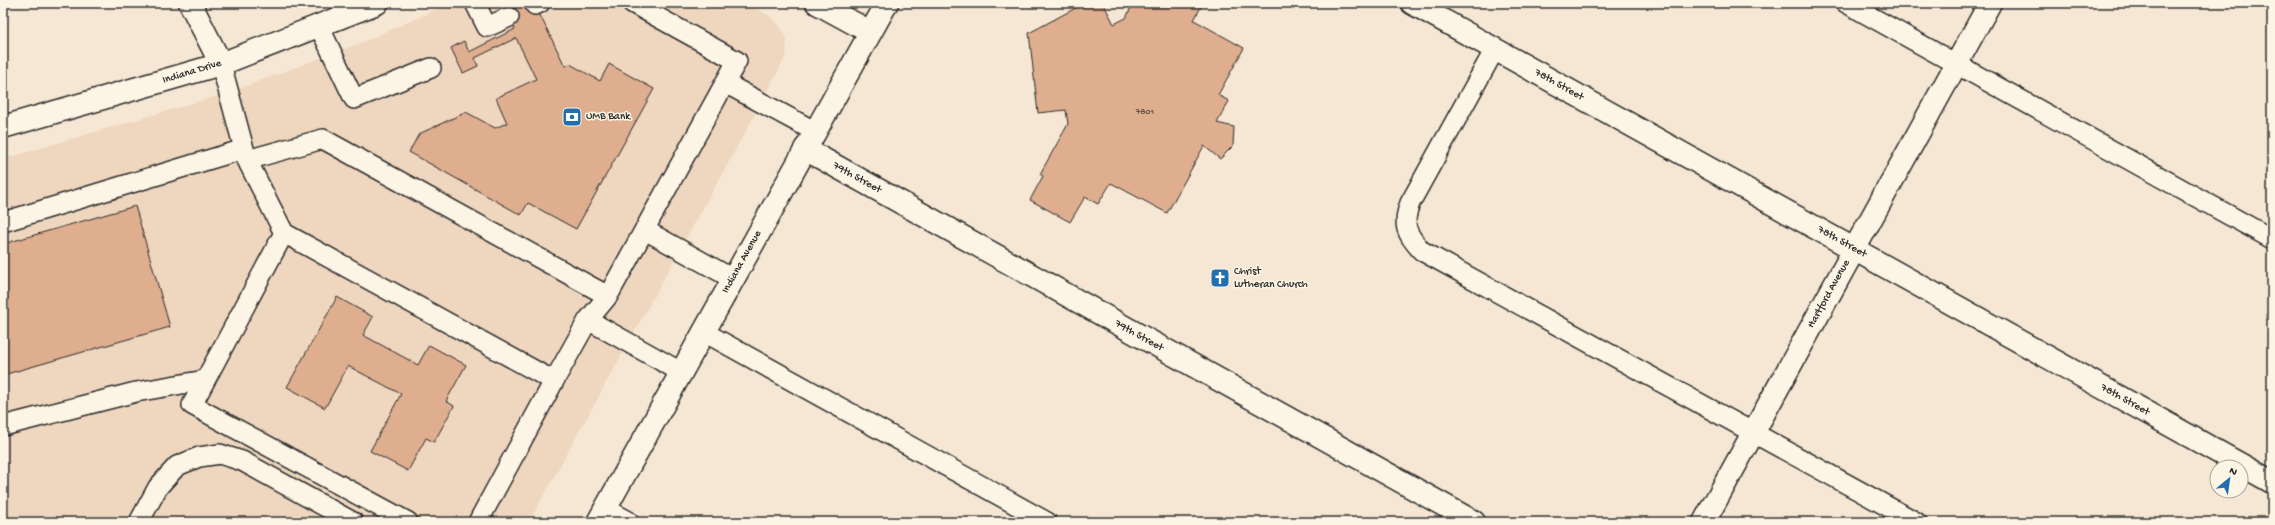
<svg xmlns="http://www.w3.org/2000/svg" width="2275" height="525" viewBox="0 0 2275 525" font-family="'Gochi Hand',sans-serif">
<style>
.built{fill:#efd6bf}
.building{fill:#deae8f;stroke:#2b2b2b}
.lines{fill:none;stroke-linecap:round;stroke-linejoin:round}
.lane-casing{stroke:#2b2b2b;stroke-width:22}
.street-casing{stroke:#2b2b2b;stroke-width:25}
.secondary-casing{stroke:#2b2b2b;stroke-width:25}
.lane{stroke:#fcf5e5;stroke-width:19}
.street{stroke:#fcf5e5;stroke-width:22}
.secondary{stroke:#fcf5e5;stroke-width:22}
.labels{text-anchor:middle;dominant-baseline:central;stroke-width:3;stroke-linejoin:round;paint-order:stroke}
.number-label{font-size:9px;fill:#584c44}
.street-label{font-size:11px;fill:#2b2b2b;stroke:#fcf5e5}
.poi-label{font-size:11px;fill:#2b2b2b;stroke:#fcf5e5;text-anchor:start}
</style>
<rect width="100%" height="100%" fill="#f6e7d4"/>
<filter id="ink" filterUnits="userSpaceOnUse"><feTurbulence type="fractalNoise" baseFrequency=".025" numOctaves="2"/><feDisplacementMap in="SourceGraphic" scale="8" xChannelSelector="R" yChannelSelector="G"/><feConvolveMatrix kernelMatrix="1 2 1 2 8 2 1 2 1" color-interpolation-filters="sRGB"/></filter>
<g filter="url(#ink)">
<path class="built" d="M450,3H747L771,17L782,29L787,40L786,56L747,129L529,522H3V159L224,94L366,41Z"/>
<path class="building" d="M522,3H534L565,66L570,64L600,81L609,64L654,89L576,229L528,203L521,215L409,152L419,134L466,112L495,128L507,123L496,98L536,79L516,38L475,58L478,66L463,73L451,48L464,41L469,52L515,29L506,11Z
M1085,3H1103L1114,24L1126,18L1133,3H1203L1194,20L1244,48L1218,95L1229,101L1217,123L1234,127L1233,146L1220,159L1204,146L1167,213L1111,183L1098,204L1085,197L1070,222L1030,200L1043,176L1040,174L1068,124L1066,110L1038,113L1029,33Z
M135,206L170,327L3,375V244Z
M337,297L373,317L363,335L418,365L429,345L466,365L446,401L454,406L434,442L426,438L408,471L370,451L401,394L348,366L325,408L287,387Z"/>
<g class="lines">
<g class="lane-casing">
<path id="lane" d="M475,3L487,27L509,17
M1846,3L2272,239
M535,5L540,3
M319,26L354,99L431,68
M1495,49L1410,203C1402,225 1406,234 1422,251L1916,522
M221,64L247,160L284,233L554,381L588,320L608,296L323,139L247,160
M725,83L816,132
M3,222L244,149
M645,230L733,279
M284,233L192,405L408,522
M608,296L737,61L632,3
M588,320L681,372
M704,332L1047,522
M3,426L136,392L205,380
M139,522L158,487L177,466L199,457L220,454L242,461L353,522
M478,522L554,381"/>
</g>
<g class="street-casing">
<path id="street" d="M190,3L221,64
M817,3L870,32
M3,127L221,64L377,3
M805,149L1474,522
M605,510L627,522
M1704,522L1990,3"/>
</g>
<g class="secondary-casing">
<path id="secondary" d="M1412,3L2272,482
M598,522L887,3"/>
</g>
<use href="#lane" class="lane"/>
<use href="#street" class="street"/>
<use href="#secondary" class="secondary"/>
</g>
</g>
<defs>
<g id="bank-square" transform="scale(1)"><rect x="-9" y="-9" width="18" height="18" rx="4" fill="#1f6fb2" stroke="#fcf5e5"/><path d="M-6-4H6V4H-6ZM0-2.3a2.3 2.3 0 1 0 0 4.6a2.3 2.3 0 1 0 0-4.6Z" fill="#fff"/></g>
<g id="church-square" transform="scale(1)"><rect x="-9" y="-9" width="18" height="18" rx="4" fill="#1f6fb2" stroke="#fcf5e5"/><path d="M-1.2-6h2.4v3.5h3.3v2.4h-3.3V6h-2.4V-.1h-3.3v-2.4h3.3Z" fill="#fff"/></g>
</defs>
<g fill-rule="evenodd">
<use href="#bank-square" x="572" y="117"/>
<use href="#church-square" x="1220" y="278"/>
</g>
<g class="labels">
<g class="number-label">
<text x="1145" y="112">7801</text>
</g>
<g class="street-label">
<text transform="translate(192 72) rotate(-17)">Indiana Drive</text>
<text transform="translate(1559 85) rotate(29)">78th Street</text>
<text transform="translate(857 178) rotate(29)">79th Street</text>
<text transform="translate(1842 242) rotate(29)">78th Street</text>
<text transform="translate(742 262) rotate(-61)">Indiana Avenue</text>
<text transform="translate(1829 294) rotate(-61)">Hartford Avenue</text>
<text transform="translate(1139 336) rotate(29)">79th Street</text>
<text transform="translate(2125 400) rotate(29)">78th Street</text>
</g>
<g class="poi-label">
<text x="586" y="117">UMB Bank</text>
<text x="1234" y="272">Christ<tspan x="1234" dy="13">Lutheran Church</tspan></text>
</g>
</g>
<rect width="2275" height="525" fill="none" stroke="#fcf5e5" stroke-width="16"/>
<rect x="8" y="8" width="2259" height="509" fill="none" stroke="#2b2b2b" stroke-width="1.5" filter="url(#ink)"/>
<g transform="translate(2229 479) rotate(29)"><circle r="19" fill="#fcf5e5" stroke="#a8a49b"/>
<path d="M0-3L7 15L0 10L-7 15Z" fill="#1f6fb2"/>
<text y="-6" font-size="11" font-weight="bold" text-anchor="middle" fill="#2b2b2b">N</text>
</g>
</svg>
